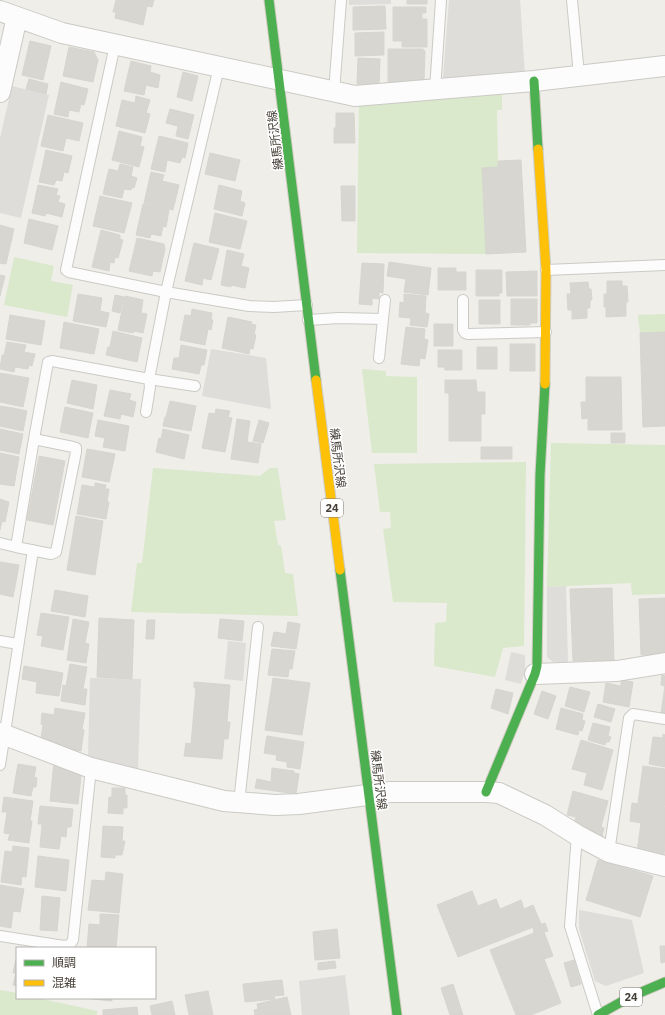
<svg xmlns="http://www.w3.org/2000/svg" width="665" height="1015" viewBox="0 0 665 1015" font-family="'IBM Plex Sans','Noto Sans JP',sans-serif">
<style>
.green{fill:#dae8cb}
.parking{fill:#deddd9}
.building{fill:#d8d6d1;stroke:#d7d5cf}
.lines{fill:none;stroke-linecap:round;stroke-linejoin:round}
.lane-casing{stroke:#cbcac5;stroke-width:12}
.street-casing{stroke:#cbcac5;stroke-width:22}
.fast-casing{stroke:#cecbc0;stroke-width:11}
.slow-casing{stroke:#cecbc0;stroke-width:11}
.lane{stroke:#fdfcfc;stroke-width:10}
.street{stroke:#fdfcfc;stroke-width:20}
.fast{stroke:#4caf50;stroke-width:9}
.slow{stroke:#ffc107;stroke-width:9}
.labels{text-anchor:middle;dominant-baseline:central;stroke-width:3;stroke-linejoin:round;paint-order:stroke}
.shield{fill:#fff;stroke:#7c7972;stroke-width:1}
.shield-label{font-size:11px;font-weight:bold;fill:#443f36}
.street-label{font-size:12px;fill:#443f36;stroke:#fff}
</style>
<rect width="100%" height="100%" fill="#efeee9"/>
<path class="green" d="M502,91V110H497L498,167L482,168L486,254L357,253L359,103Z
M14,257L54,266L51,281L73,285L67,317L4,305Z
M665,314V332L640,333L638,315Z
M362,369L386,371V376L417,377V453H372Z
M551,443L665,445V594L632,595L631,583L547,587Z
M526,462L524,646L503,648L495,677L434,666L435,623L446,622L447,603L393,602L383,529L391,528L390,512H380L374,464Z
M153,468L260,476L270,468H277L278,470L286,520L274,521L278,545L281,546L285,573L293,574L298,616L131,612L137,563H142Z
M0,990L17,993V998H38L97,1011V1015H0Z"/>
<path class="parking" d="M349,0H391V4L349,5Z
M449,0H520L525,76L448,81L443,77Z
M12,86L49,95L21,218L0,213V138Z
M211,349L266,358L271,409L202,396Z
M566,586L568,662H553L547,657V587Z
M228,641L246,643L243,681L224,679Z
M511,652L525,655V671L521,684L505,680Z
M90,678L141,679L138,771L88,756Z
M579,910L632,920L644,973L606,986L595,981L579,929Z
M345,975L350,1015H302L299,981Z"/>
<path class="building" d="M116,0H154L152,7L147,6L143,25L115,18L116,12H113Z
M407,0H427V4H407Z
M385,6L386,29L353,30V7Z
M393,7H426V13H422V19H427V47H402V41H393Z
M384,32V55L355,56V33Z
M30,41L51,46L43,80L22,75Z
M69,47L94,52L98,60L93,82L63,76Z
M388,49H423L425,51L424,81L421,83H388Z
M358,58L380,59L379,85L357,84Z
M131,61L151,66L150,72L160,75L158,88L146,85L144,95L124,91Z
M183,72L198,76L192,101L177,97Z
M29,79L48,84L46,94L26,89Z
M61,82L88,89L84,105L81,104L79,112L69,110L68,117L54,114Z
M136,96L150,100L146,113L150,114L145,133L116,126L122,100L135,103Z
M170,109L194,115L188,139L176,136L178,126L166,123Z
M336,113H354L355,143H334V128H336Z
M48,115L83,123L79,141L66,138L63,151L41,146Z
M119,131L142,137L140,146L144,147L139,167L112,160Z
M159,136L188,143L185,158L182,157L180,163L167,160L165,172L151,169Z
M46,150L72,156L68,173L64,172L62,181L56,180L54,185L39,182Z
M210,153L240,160L235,181L205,174Z
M521,160L526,252L486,254L482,168L498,167V161Z
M120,164L133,167L131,176L137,178L134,188L132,187L131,190L124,189L122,198L103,194L109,169L118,171Z
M151,172L164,175L162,181L179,185L173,210L144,203Z
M38,185L58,189L56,195L60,196L58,202L65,204L62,217L46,213L45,216L32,213Z
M219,185L242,191L240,201L245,203L242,216L214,209Z
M341,186H355V221H342Z
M100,196L132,203L124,233L93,226Z
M143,204L169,210L166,227L163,226L161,236L151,234L150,238L136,235Z
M215,213L247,221L240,249L209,242Z
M29,219L58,226L52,250L24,243Z
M0,225L14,229L6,264L0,263Z
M101,230L120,235V239L123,240L118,258L115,257L114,263L110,262L109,271L92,267Z
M137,238L164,244L165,249L160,272L153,271L152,276L129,271Z
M194,243L219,249L211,280L203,278L202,285L185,281Z
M227,250L244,254L241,266L249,268L245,288L231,285V287L221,285Z
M389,262L431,268L428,295L404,292L406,279L387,276Z
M362,263L384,264L383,293L379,292V299L372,298V305L359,304Z
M438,268H456V272H466V290H438Z
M476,270H502V293H499V296H476Z
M537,271V296H507L506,272Z
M0,275L5,276L0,296Z
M607,281H622V286H627L628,302H626V316L606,317V307H604V294H607Z
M588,282L589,289H591L592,300H590V308H587V318L572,319V310H568L567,294H571L570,283Z
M78,294L102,298L100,311L109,313L106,327L73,321Z
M404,294L426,296L425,313L429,314L427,327L410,325L411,318L399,317L400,302L404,303Z
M115,295L124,297L120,313L112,311Z
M125,296L143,300L141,313L147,314L143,333L134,331L133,333L118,330Z
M511,299H537V323H530V325H511Z
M479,300H500V324H479Z
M192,309L212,313L211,320H213L211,330L208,329L205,345L180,340L185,315L191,316Z
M10,315L45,321L41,345L6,339Z
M228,317L252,322L251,324L256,325L254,335H256L253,349L250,348L249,354L222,348Z
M64,322L99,329L94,354L60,348Z
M434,324H453V346H434Z
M406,327L425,329L424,339L428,340L425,359L420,358L419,366L401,364Z
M113,331L142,338L137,362L106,355L108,347H110Z
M665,332V426L643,427L640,333Z
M7,342L26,345L24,352L35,354L32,366L29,365L28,369L15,367L14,372L0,369L2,355H4Z
M510,344H535V371H510Z
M181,345L207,350L204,365H201L199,374L172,369L174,358H179Z
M477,347H497V369H477Z
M438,350H462V370H445L444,367H438Z
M0,373L29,378L23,407L0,402Z
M586,377H621L622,430H588V418L582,419L581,402H586Z
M72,380L97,385L93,409L67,403Z
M445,380H476L477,392H485V414H481V441H449V393H445Z
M110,390L131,394L129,400L136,402L133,417L121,414L120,419L104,416Z
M170,401L196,406L191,431L163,426L165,417H166Z
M0,406L13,408L9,428L0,426Z
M65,407L93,413L88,438L60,432Z
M13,408L27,411L23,431L9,428Z
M216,409L230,411L228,417L232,418L225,452L202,448L209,413L215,414Z
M237,419L250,421L247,442L261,444L258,463L231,459Z
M98,420L129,426L125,451L103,447L105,438L95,436Z
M259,420L269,423L263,443L253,441Z
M0,429L23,434L19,454L0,450Z
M163,429L189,435L184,459L156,452L159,438L161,439Z
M611,433H625V443H611Z
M481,447H512V459H481Z
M87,449L115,454L109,482L82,477Z
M0,453L19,457L14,486L0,484Z
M39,456L65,461L53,525L27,520Z
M95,483L106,485L105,489H109L107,502H109L106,519L77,514L82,485L95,487Z
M0,499L9,502L5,522L2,521L0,530Z
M76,516L103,521L95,575L67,570Z
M0,562L19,565L13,597L0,594Z
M612,588L614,663H591V660L573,661L570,589Z
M55,590L88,596L85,617L51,611Z
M665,598V654L641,655L639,599Z
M41,613L69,617L63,650L41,646L43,636L37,635Z
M99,618L134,620L132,679L97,677Z
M73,619L89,622L85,643L89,644L86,663L67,660Z
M220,619L244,621L242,641L218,638Z
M147,620H155L154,639H146Z
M288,622L300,624L296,649L271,646L274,632L286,634Z
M272,649L295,651L292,669H289L288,677L268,675Z
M70,664L87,667L83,689H87L85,705L61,701L63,685L66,686Z
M24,666L63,673L59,696L36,693L37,682L22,679Z
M662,675L665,676V714L661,713L665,686L661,685Z
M273,678L310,683L302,735L265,730Z
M621,680L633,682L629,707L603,702L606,683L621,686Z
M194,682L230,685L227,722H230L228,739H224L222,759L184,756L186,743L191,744L196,688H194Z
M570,687L590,692L584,712L565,706Z
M496,689L513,693L508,714L491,708Z
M542,691L556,696L548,719L534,714Z
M598,704L615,709L611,722L594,717Z
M55,708L85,713L82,729L84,730L81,751L57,747L58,743L45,741L46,739L41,738L43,725L41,724L42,713L54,715Z
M561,708L583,714L582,720L585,721L582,731L579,730L578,735L556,729Z
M593,723L610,727L608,736L611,737L609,742H606L605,745L588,740Z
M663,734L665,735V767L649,764L653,737L663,738Z
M267,736L304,742L300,769L287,767V762L276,760L277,755L264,753Z
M581,740L613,750L602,790L584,785L587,773L572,769Z
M54,762L81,776L78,804L50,801Z
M18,764L36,767L34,777L37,778L36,787H33L31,796L13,793Z
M643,766L665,769V806L638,803Z
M272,768L294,771V773L299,774L296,794L255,788L257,779L271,782Z
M112,788H125V795H127V808H123V814L108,813L109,797H112Z
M573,791L608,801L601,827L604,828L601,840L584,835L586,828L574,824L576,817L567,815Z
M4,797L33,801L30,821H32L29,843L8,840L10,834L4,833L7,812H2Z
M632,803L665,807V844L664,855L637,852L641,823L630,821Z
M40,806L73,809L71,827H67L66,837L61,836L59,849L40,847L42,824H38Z
M103,826L123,827L122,841H125L122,855H115V858L101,857Z
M13,846L29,848L26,877L22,876L21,885L1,882L5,851L12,852Z
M38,856L69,860L66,891L35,887Z
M598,860L653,876L640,917L586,900Z
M106,872L123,874L119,913L88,910L92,880L105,881Z
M0,885L24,889L20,912L13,911L11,928L0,926Z
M472,891L478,906L496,899L500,909L521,900L524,909L533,905L541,924L458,957L437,905Z
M42,896L60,898L57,931L40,930Z
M100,914L119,915L116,948H87L89,924L100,925Z
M545,923L548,931L544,932L553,956L544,959L534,933L533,927Z
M337,929L340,958L315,960L313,932Z
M534,933L561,1003L531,1015H516L490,950Z
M660,946H665V962L661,963Z
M16,959H17V986L13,985L16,973H13Z
M574,960L581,984L571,987L564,963Z
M335,961L336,968L318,970V963Z
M282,980L284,995L274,996L275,999L245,1002L243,984Z
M453,984L463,1015H450L441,988Z
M208,991L213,1015H189L185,995Z
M287,997L291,1015H255L254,1010L258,1009L257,1004Z
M92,998H112V1001L92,999Z
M172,1001L175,1015H152L150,1006Z
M137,1007L138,1015H103V1010Z"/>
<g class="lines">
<g class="lane-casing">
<path id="lane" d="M572,0L579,75
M115,45L66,270L69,272L166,292L249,306L274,307L307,305
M435,90L441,0
M334,92L341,0
M546,270L665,265
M463,300V330L465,333L468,334L546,332
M308,320L339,318L383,319
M379,358L385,300
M146,412L150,387L149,379L195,386
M0,543L16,547L34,439L48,362L52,361L149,379L166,292L219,67
M16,547L51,554L56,552L76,452V448L73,447L34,439
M0,641L18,644
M0,765L33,550
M239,803L258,627
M577,835L570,926L598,1015
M609,852L629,718L633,714L665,719
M0,936L64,946L70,945L73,940L91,768"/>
</g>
<g class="street-casing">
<path id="street" d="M0,11L62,33L355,96L534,81L665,66
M0,92L17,17
M535,674L617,671L665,663
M0,733L91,768L224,801L275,805L299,804L390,792H486L499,793L545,815L577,835L609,852L665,866"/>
</g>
<g class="fast-casing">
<path id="fast" d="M269,0L316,380
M534,81L538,149
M340,570L397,1015
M486,792L535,674L537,666L540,475L545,384
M598,1015L630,997L665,982"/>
</g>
<g class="slow-casing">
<path id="slow" d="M538,149L546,270L545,384
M316,380L340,570"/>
</g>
<use href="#lane" class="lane"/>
<use href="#street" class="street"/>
<use href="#fast" class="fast"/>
<use href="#slow" class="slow"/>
</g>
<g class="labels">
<g class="shield">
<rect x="321" y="499" width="22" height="18" rx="3"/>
<rect x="620" y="988" width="22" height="18" rx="3"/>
</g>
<g class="shield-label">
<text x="332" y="508">24</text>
<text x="631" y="997">24</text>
</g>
<g class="street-label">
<text transform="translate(275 140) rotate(-97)">練馬所沢線</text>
<text transform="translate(338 458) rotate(83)">練馬所沢線</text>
<text transform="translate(379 780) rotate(83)">練馬所沢線</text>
</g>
</g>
<rect x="16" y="947" width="140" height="52" fill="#ffffff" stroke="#b4b2af"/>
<rect x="24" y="960" width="20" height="6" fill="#4caf50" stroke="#b4b2af"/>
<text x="52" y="967" font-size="12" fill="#443f36">順調</text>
<rect x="24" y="980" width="20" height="6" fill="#ffc107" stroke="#b4b2af"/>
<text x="52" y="987" font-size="12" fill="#443f36">混雑</text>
</svg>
